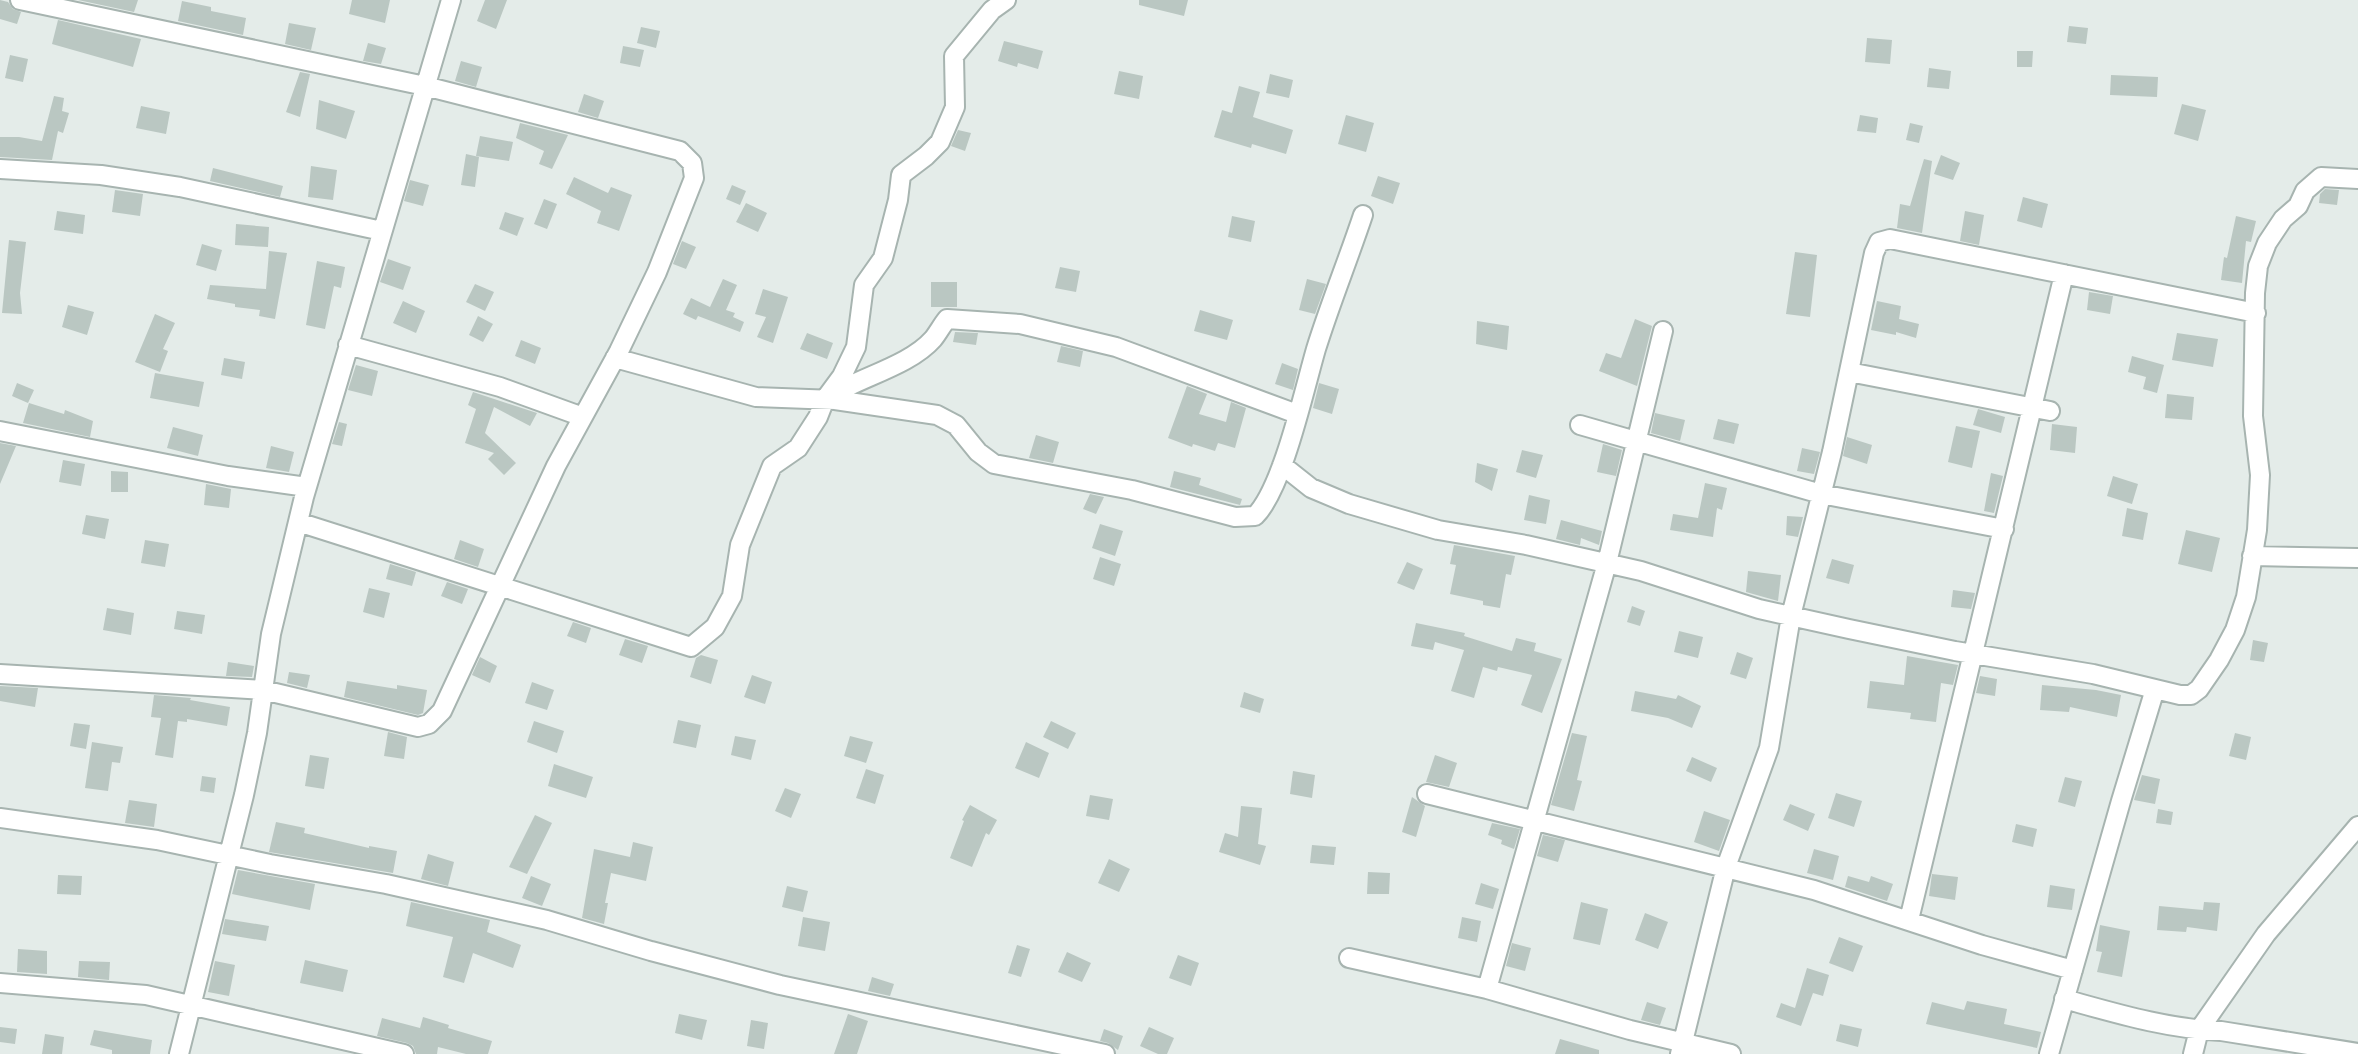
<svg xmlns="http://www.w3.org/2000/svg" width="2358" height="1054" viewBox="0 0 2358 1054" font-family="Rubik,sans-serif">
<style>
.building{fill:#bac7c2}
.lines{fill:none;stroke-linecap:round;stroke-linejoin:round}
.street-casing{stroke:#a7b4b0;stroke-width:22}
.street{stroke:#fff;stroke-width:18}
</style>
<rect width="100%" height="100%" fill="#e4ece9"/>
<path class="building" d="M0,0L8,2L13,9L21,12L17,24L0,19Z
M78,0H138L134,12Z
M352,0H390L385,23L349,14Z
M485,0H507L496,29L477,21Z
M1139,0H1188L1184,16L1139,5Z
M182,1L211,7V11L246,18L243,35L178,21Z
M58,20L141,39L133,67L52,44Z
M289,23L316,28L311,50L285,44Z
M2069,26L2088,28L2086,44L2067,42Z
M641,27L660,31L656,48L637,43Z
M1867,38L1892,40L1890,64L1865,62Z
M1004,41L1043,51L1038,69L1018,63L1017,67L998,61Z
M368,43L386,48L381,64L363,61Z
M623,46L644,50L640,67L620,63Z
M2017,51H2033L2032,67H2017Z
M10,55L28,59L23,82L5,78Z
M461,61L482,67L476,87L455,81Z
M1929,68L1951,71L1949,89L1927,87Z
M1119,71L1143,76L1139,99L1114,94Z
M300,72L310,74L300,117L286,112Z
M1270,74L1293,80L1289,98L1266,93Z
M2111,75L2158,77L2157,97L2110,95Z
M1239,86L1260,92L1253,117L1293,130L1286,154L1252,144L1251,148L1214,137L1222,110L1232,113Z
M584,94L604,101L598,118L578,112Z
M54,96L64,98L62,111L69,113L63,133L58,131L52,160L0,157V137H19L42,141Z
M319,100L355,111L346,139L316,129Z
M2182,104L2206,110L2198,141L2174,134Z
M141,106L170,112L166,134L136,128Z
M1346,115L1374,123L1366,152L1338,144Z
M1860,115L1878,118L1876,133L1857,131Z
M520,123L568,135L552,169L539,164L544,151L516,138Z
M1910,123L1923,126L1919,143L1906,140Z
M958,130L971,133L965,151L951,146Z
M480,136L513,142L509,161L476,156Z
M466,154L479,157L475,187L461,185Z
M1941,155L1960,163L1953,180L1934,174Z
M1924,159L1932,161L1922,233L1897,228L1900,204L1910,206Z
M311,166L337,170L333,200L308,197Z
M213,168L283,186L280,197L210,181Z
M1378,176L1400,183L1393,204L1371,196Z
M574,177L608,193L611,187L632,195L619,231L597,223L601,211L566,194Z
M410,180L429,185L423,206L404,201Z
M732,185L746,191L740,205L726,199Z
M2325,189L2339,190L2337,205L2319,203L2320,194Z
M115,190L143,194L140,216L112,212Z
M2023,197L2048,204L2042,228L2017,221Z
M544,199L557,204L547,229L534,224Z
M746,203L767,213L758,232L736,222Z
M57,211L85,215L83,234L54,230Z
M1965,211L1984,215L1979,245L1960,241Z
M505,212L524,218L517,236L499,229Z
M1232,216L1255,221L1251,242L1228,237Z
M2236,216L2256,221L2251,242L2246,241L2242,283L2221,280L2224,257L2227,258Z
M236,224L269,227L268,247L235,245Z
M9,240L26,242L20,293L22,314L2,313Z
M682,241L696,247L686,269L673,264Z
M202,244L222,250L216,271L196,265Z
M269,251L287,253L275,319L259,316L260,310L235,307V304L207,299L210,285L266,289Z
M1795,252L1817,255L1810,317L1786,314Z
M388,259L411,267L403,290L380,282Z
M317,261L345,267L341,288L334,286L325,329L306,325Z
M1060,267L1080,271L1076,292L1055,288Z
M723,279L737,285L726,310L735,313L733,317L744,322L740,332L698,316L696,320L683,314L691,298L710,307Z
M1307,279L1326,284L1315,314L1299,310Z
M931,282H957V307H931Z
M475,284L494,292L485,311L466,302Z
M763,289L788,297L773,343L757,337L766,317L755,314Z
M2089,292L2113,296L2110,314L2087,310Z
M403,301L425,311L416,333L393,323Z
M1877,301L1901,306L1899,319L1919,324L1916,338L1896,332V335L1871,330Z
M68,305L94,312L87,335L62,327Z
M1200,310L1233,320L1227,340L1194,331Z
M155,314L175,323L163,349L168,351L160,372L135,362Z
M478,316L493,324L483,342L469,335Z
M1635,319L1652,326L1637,386L1599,371L1606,353L1621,358Z
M1477,321L1509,326L1507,350L1476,344Z
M955,332L978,333L976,345L953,342Z
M807,333L833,343L827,359L800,349Z
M2177,333L2218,339L2213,367L2172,360Z
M521,340L541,348L535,364L515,356Z
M1061,346L1083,351L1080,367L1057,362Z
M2132,356L2164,365L2157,393L2143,389L2146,377L2128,372Z
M224,358L245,362L242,379L221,375Z
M1282,363L1298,369L1293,390L1275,384Z
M356,365L378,371L372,396L348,390Z
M155,373L204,382L199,407L150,398Z
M17,383L34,390L28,403L12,396Z
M1319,383L1339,389L1332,414L1313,408Z
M1187,386L1207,394L1199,414L1226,422L1231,402L1246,408L1235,448L1218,443L1215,451L1193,444L1192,447L1168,438Z
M473,392L537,413L530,426L494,407L485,433L516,463L504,475L488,459L494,453L465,443L476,409L468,405Z
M2167,394L2194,397L2192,420L2165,418Z
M29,403L64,414L65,410L93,421L90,437L23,423Z
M1978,409L2005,417L2001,433L1973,425Z
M1655,413L1685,420L1680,441L1651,433Z
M1718,419L1739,424L1734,444L1713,439Z
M339,422L347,424L342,446L332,444Z
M2052,424L2077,427L2075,453L2050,450Z
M1956,426L1980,431L1972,468L1948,462Z
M173,427L203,435L198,456L167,448Z
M1036,435L1059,442L1053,463L1029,458Z
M1847,437L1872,445L1867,464L1843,456Z
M0,443L16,446L0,484Z
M1603,444L1622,450L1616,476L1597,472Z
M271,446L294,452L289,472L266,468Z
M1802,448L1820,452L1814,474L1797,471Z
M1522,450L1543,455L1536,478L1516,472Z
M63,460L85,464L81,486L59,482Z
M1477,463L1498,469L1492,491L1475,482Z
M111,471L128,472V492H111Z
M1174,471L1201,478L1199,485L1242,499L1240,505L1170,487Z
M1991,473L2003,476L1994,513L1984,511Z
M2113,476L2138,484L2132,504L2107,496Z
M1705,483L1727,488L1722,510L1717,508L1713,537L1670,530L1673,514L1698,518Z
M206,484L231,489L229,508L204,505Z
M1090,494L1104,497L1096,514L1083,509Z
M1529,495L1550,500L1546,524L1524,520Z
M2127,508L2148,513L2143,540L2122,536Z
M86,515L109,519L105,539L82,534Z
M1787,516L1803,517L1798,537L1786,535Z
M1561,520L1602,531L1599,545L1581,538L1580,545L1556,539Z
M1100,524L1123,531L1115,556L1092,548Z
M2186,530L2220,538L2212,572L2178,564Z
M145,540L169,544L165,567L141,563Z
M460,540L484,549L478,567L454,559Z
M1454,545L1515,556L1511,575L1506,574L1500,608L1483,605V601L1450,594L1456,565L1450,564Z
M1100,557L1121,564L1114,586L1093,579Z
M1832,559L1854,565L1849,584L1826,578Z
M1407,562L1423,569L1414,590L1397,583Z
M390,564L416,572L412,586L386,579Z
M1748,571L1781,575L1778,601L1746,592Z
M447,582L468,589L462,604L441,596Z
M369,588L390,593L384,618L363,612Z
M1953,590L1975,593L1971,609L1951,607Z
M1632,606L1645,611L1640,626L1627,622Z
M107,608L134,613L131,635L103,630Z
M177,611L205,615L202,634L174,629Z
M573,622L591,628L586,643L567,636Z
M1416,623L1465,633L1464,636L1512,651L1516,638L1536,643L1534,651L1562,659L1542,713L1521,705L1532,675L1498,667L1497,671L1483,667L1474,698L1451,691L1464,650L1435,642L1433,650L1411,646Z
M1679,631L1703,637L1698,658L1674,652Z
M625,639L648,646L642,663L619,655Z
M2253,640L2268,643L2264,662L2250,660Z
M1737,652L1753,658L1746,679L1730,674Z
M701,655L718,660L711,684L690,677L696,658Z
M1907,656L1958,665L1953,685L1941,683L1936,722L1910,719L1911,713L1867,708L1870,681L1904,685Z
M480,657L497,666L490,683L472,675Z
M228,662L254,666L252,677L226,676Z
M289,672L310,675L307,688L287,683Z
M752,675L772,682L765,704L744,697Z
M1980,676L1997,679L1995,696L1976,693Z
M347,681L397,689V685L427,690L423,713L418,715L344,697Z
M532,682L554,690L547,710L525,703Z
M2042,685L2096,690L2121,695L2117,717L2070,707L2069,712L2040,710Z
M0,686L38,688L35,707L0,701Z
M1635,691L1676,699L1678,695L1701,706L1692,728L1668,718L1631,711Z
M1244,692L1264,699L1260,713L1240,707Z
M154,695L191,698L190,700L230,707L227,726L187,719V722L178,721L173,758L155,755L161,718L151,717Z
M678,720L701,725L696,748L673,743Z
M534,721L564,731L557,753L527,742Z
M1051,721L1076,733L1068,749L1043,737Z
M74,723L90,725L86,749L70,746Z
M388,732L407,737L404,759L384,756Z
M1572,733L1587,736L1577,780L1582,781L1574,811L1551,805Z
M2235,733L2251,737L2246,760L2229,756Z
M735,736L756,740L751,760L731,755Z
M850,736L873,742L866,763L844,756Z
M92,742L123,747L120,763L112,762L108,791L85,788Z
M1026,742L1049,753L1039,778L1015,768Z
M310,755L329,758L324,789L305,786Z
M1435,755L1457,763L1449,787L1426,782Z
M1692,757L1717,768L1711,782L1686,771Z
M554,764L593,777L586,798L548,786Z
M866,769L884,775L875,804L856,798Z
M1293,771L1315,775L1312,798L1290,794Z
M2142,775L2160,779L2155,804L2134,800Z
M202,776L216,778L214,793L200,791Z
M2065,777L2082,781L2075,807L2058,802Z
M785,788L801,794L791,818L775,811Z
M1836,793L1862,801L1854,827L1828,818Z
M1090,795L1113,799L1109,820L1086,816Z
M1412,797L1425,806L1416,837L1402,832Z
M129,800L157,804L154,827L125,823Z
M1790,804L1815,814L1808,831L1783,820Z
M970,805L997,820L989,835L986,833L972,867L950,858L964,821L962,820Z
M1241,806L1262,808L1258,844L1266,846L1260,865L1219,852L1225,833L1238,837Z
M2158,809L2173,812L2171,825L2156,823Z
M1704,811L1730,820L1719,851L1694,842Z
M535,815L552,823L527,874L509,867Z
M276,822L305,828L304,833L369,848V846L397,851L393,873L269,852Z
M1492,823L1520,829L1514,849L1501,844L1502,840L1488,835Z
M2016,824L2037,829L2033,847L2012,842Z
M1543,835L1565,840L1558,862L1537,856Z
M633,842L653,847L646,881L611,873L605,903H608L604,924L582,918L594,849L630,857Z
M1312,845L1336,847L1334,865L1310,863Z
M1814,849L1839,856L1833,880L1807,873Z
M428,854L454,862L448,886L421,879Z
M1109,859L1130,869L1119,892L1098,883Z
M238,870L315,884L310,910L232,894Z
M1368,872L1390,873L1389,894H1367Z
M1932,874L1958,877L1955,900L1929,896Z
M58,875L82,876L81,895L57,894Z
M531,876L551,884L542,906L522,898Z
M1848,876L1869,882L1871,876L1893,884L1887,901L1845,887Z
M1481,883L1499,889L1493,909L1475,904Z
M2050,885L2075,889L2072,910L2047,907Z
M787,886L808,891L803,912L782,907Z
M411,902L490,920L487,932L521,945L513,968L473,953L464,983L443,977L453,937L406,926Z
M1581,902L1608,909L1600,945L1573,939Z
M2204,902L2220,903L2217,931L2187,927L2186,932L2157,930L2159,906L2203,910Z
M1645,913L1668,922L1658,949L1635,940Z
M803,917L830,922L825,951L798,946Z
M1462,917L1481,921L1477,942L1458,938Z
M225,919L269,926L266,941L222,934Z
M2100,925L2130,931L2122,977L2097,972L2102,952L2096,951Z
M1839,937L1863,946L1853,972L1829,963Z
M1512,943L1531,948L1525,971L1506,966Z
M1017,945L1030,949L1021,977L1008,973Z
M18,949L47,951V974L17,972Z
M1067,952L1091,963L1082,982L1058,972Z
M1178,955L1199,963L1191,986L1169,978Z
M305,960L348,970L343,992L300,983Z
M79,961L110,962L109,980L78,977Z
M215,961L235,965L229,996L208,992Z
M1807,968L1829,975L1823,996L1813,993L1801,1026L1776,1017L1781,1003L1795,1008Z
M872,977L894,984L890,996L868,991Z
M1967,1001L2007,1009L2004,1024L2041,1032L2037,1048L1926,1024L1932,1002L1964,1010Z
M1647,1002L1666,1008L1660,1025L1641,1020Z
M679,1014L707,1020L702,1040L675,1033Z
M848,1014L868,1021L857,1054H834Z
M423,1017L449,1025L448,1028L492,1041L488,1054H466L438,1047L437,1054H416L413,1046L407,1043L377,1036L382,1018L420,1028Z
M751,1020L768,1023L764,1049L747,1046Z
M1840,1024L1862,1029L1858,1047L1836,1041Z
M0,1027L17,1029L15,1044L0,1042Z
M1149,1027L1174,1038L1167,1054H1158L1140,1046Z
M1104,1029L1123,1036L1118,1050L1108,1043L1100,1041Z
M94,1030L152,1040L150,1054H112V1050L90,1045Z
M45,1034L64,1037L62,1054H42Z
M1560,1039L1599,1050V1054H1555Z"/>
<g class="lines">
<g class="street-casing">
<path id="street" d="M0,169L101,175L180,187L382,231
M348,345L500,387L583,417
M615,358L756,397L835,400L937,415L956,425L978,452L994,464L1132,490L1235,517L1255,516C1283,488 1304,390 1316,349C1330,304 1348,260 1363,215
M1849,372L2050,411
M834,394C864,376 910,365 933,339C938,333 942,325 947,319L1020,324L1116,347L1297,414
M1580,425L1821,494L2004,529
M0,431L228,476L307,487
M1282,465L1311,488L1349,504L1438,530L1526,545L1641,571L1759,609L1849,629L1955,651L2093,674L2180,695H2191L2199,689L2219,660L2235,630L2246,597L2257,530L2260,475L2253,416L2255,293L2258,266L2267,243L2283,219L2298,206L2305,191L2321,177L2358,179
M298,522L691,647L715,627L732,596L740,545L772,466L798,448L818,417L825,399L842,376L856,347L864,285L883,258L898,200L901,175L926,156L940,142L955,107L954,56L992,10L1006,0
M2252,556L2358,558
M0,674L263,690L418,727L429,724L442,711L556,466L619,351L657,272L694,178L692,163L680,151L425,86L20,0
M1427,794L1814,890L1982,945L2073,970
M0,818L157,840L270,864L386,884L547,920L651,951L780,985L1105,1054
M1909,920L2064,274
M1349,958L1487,989L1630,1030L1731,1054
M0,983L146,995L404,1054
M1487,989L1607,563L1663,331
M2064,999C2115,1013 2167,1029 2221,1031L2358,1053
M179,1054L244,795L257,733L271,634L304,497L451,0
M1680,1054L1726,867L1769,748L1791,616L1832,452L1874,253L1879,242L1890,239L2256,313
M2049,1054L2121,801L2155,689
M2193,1054L2199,1030L2266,934L2358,826"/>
</g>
<use href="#street" class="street"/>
</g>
</svg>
